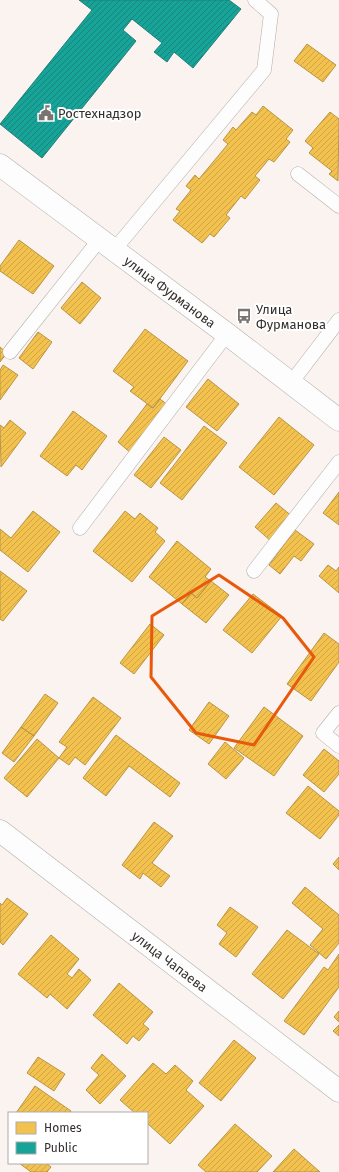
<svg xmlns="http://www.w3.org/2000/svg" width="339" height="1172" viewBox="0 0 339 1172" font-family="'Fira Sans',sans-serif">
<style>
.homes{fill:url(#homes-hatch);stroke:#b99544}
.public{fill:url(#public-hatch);stroke:#208078}
.lines{fill:none;stroke-linecap:round;stroke-linejoin:round}
.lane-casing{stroke:#b2aeab;stroke-width:15}
.street-casing{stroke:#b2aeab;stroke-width:23}
.secondary-casing{stroke:#b2aeab;stroke-width:23}
.lane{stroke:#fefdfd;stroke-width:14}
.street{stroke:#fefdfd;stroke-width:22}
.secondary{stroke:#fefdfd;stroke-width:22}
.marked{fill:none;stroke:#e8590c;stroke-width:3;stroke-linejoin:round}
.labels{text-anchor:middle;dominant-baseline:central;stroke-width:4;stroke-linejoin:round;paint-order:stroke}
.poi-label{font-size:13px;fill:#342f2d;stroke:#fff;text-anchor:start}
.street-label{font-size:13px;fill:#342f2d;stroke:#fff}
</style>
<defs>
<pattern id="homes-hatch" width="6" height="6" patternUnits="userSpaceOnUse"><rect width="6" height="6" fill="#f2c14e"/><path d="M-1 1l2-2M0 6l6-6M5 7l2-2" fill="none" stroke="#d0a644"/></pattern>
<pattern id="public-hatch" width="6" height="6" patternUnits="userSpaceOnUse"><rect width="6" height="6" fill="#17a398"/><path d="M-1 1l2-2M0 6l6-6M5 7l2-2" fill="none" stroke="#16857c"/></pattern>
</defs>
<rect width="100%" height="100%" fill="#faf3f0"/>
<path class="homes" d="M307,44L336,65L323,82L294,61Z
M263,106L293,130L286,139L290,142L274,162L269,159L255,176L260,180L245,199L241,196L226,215L230,218L214,237L210,234L202,243L173,220L180,211L176,209L191,190L186,186L195,175L199,179L228,144L223,140L233,127L236,130L252,112L256,115Z
M330,112L339,119L338,181L329,174L332,171L309,153L313,148L305,141Z
M19,240L54,266L33,294L0,271V266Z
M82,282L101,298L80,324L61,308Z
M145,329L188,361L153,408L130,391L134,387L113,371Z
M38,332L52,342L33,369L19,358Z
M0,347L7,353L0,362Z
M3,365L18,375L0,400V370Z
M208,379L239,404L217,431L186,407Z
M160,399L169,406L132,454L118,442L147,404L153,408Z
M73,411L107,436L82,470L76,465L67,476L40,456Z
M279,417L314,445L274,495L239,467Z
M10,420L26,433L1,467L0,425L4,428Z
M204,426L227,443L182,500L160,483Z
M164,437L181,450L151,488L134,475Z
M339,492V525L323,513Z
M276,503L293,517L272,542L255,527Z
M33,511L60,532L28,572L0,550V529L11,538Z
M125,511L135,519L140,513L158,528L155,532L165,541L132,582L93,551Z
M295,530L314,544L301,561L294,556L280,574L269,565Z
M177,541L211,569L205,577L211,581L197,598L191,593L182,604L149,577Z
M328,565L336,571L339,567V593L319,576Z
M0,571L27,591L3,621L0,619Z
M211,581L229,595L206,623L182,604L191,593L197,598Z
M253,594L282,616L252,653L223,630Z
M150,624L164,635L134,674L120,663Z
M324,633L339,644V662L311,701L287,684Z
M45,694L58,703L34,736L21,727Z
M93,697L121,718L85,765L75,757L69,765L59,758L67,747L59,742Z
M209,702L229,716L209,744L189,730Z
M264,707L303,736L274,776L234,748Z
M21,727L34,736L14,762L2,753Z
M116,735L180,783L170,797L129,766L106,796L83,778Z
M37,739L59,758L27,797L4,778Z
M225,742L244,758L226,779L208,764Z
M324,749L339,761V774L324,792L303,775Z
M308,786L339,811V815L320,839L286,813Z
M154,822L173,836L152,863L170,876L161,887L143,873L140,879L122,865Z
M339,857V870L333,864Z
M305,887L339,915V943L326,959L310,945L323,929L292,903Z
M7,898L28,914L3,945L0,942V903L2,905Z
M230,907L258,927L236,957L219,944L227,933L217,925Z
M287,930L319,954L283,999L252,974Z
M51,935L79,959L67,974L72,978L79,969L91,980L67,1009L50,994L47,998L18,974Z
M339,954V987L304,1035L284,1021L324,967L328,970Z
M119,983L153,1012L143,1024L149,1029L139,1041L133,1036L127,1044L93,1015Z
M339,1011V1022L334,1017Z
M339,1025V1036L333,1031Z
M234,1040L256,1058L221,1101L199,1083Z
M102,1054L126,1076L100,1104L86,1090L99,1075L91,1068Z
M38,1057L65,1074L54,1091L27,1073Z
M153,1063L166,1074L175,1065L193,1081L186,1090L204,1106L170,1144L147,1123V1113H135L120,1100Z
M35,1086L71,1111L70,1113H16Z
M235,1124L272,1156L257,1172H206L198,1165Z
M294,1149L320,1172H273Z
M19,1163H46L51,1167L47,1172H31Z"/>
<path class="public" d="M79,0H229L241,9L193,68L174,52L167,62L154,52L162,43L132,19L123,30L136,41L42,158L0,124L92,10Z"/>
<g class="lines">
<g class="lane-casing">
<path id="lane" d="M298,174L339,206
M114,250L264,70L271,14L255,0
M10,352L100,239
M291,383L339,320
M80,528L227,334
M254,571L339,462
M339,713L323,733L339,746"/>
</g>
<g class="street-casing">
<g id="street">
<path id="s1" d="M0,831L339,1091"/>
</g>
</g>
<g class="secondary-casing">
<g id="secondary">
<path id="s2" d="M0,165L227,334L339,420"/>
</g>
</g>
<use href="#lane" class="lane"/>
<use href="#street" class="street"/>
<use href="#secondary" class="secondary"/>
</g>
<path class="marked" d="M219,575L283,618L314,657L254,745L196,733L151,677L152,616Z"/>
<defs>
<g id="civic-bare" transform="scale(1.2)"><path d="M-.6-6.5H3V-4.5H.6V-3L4-1V1h2V6H-6V1h2V-1L-.6-3ZM-1.2 2.5V6h2.4V2.5Z" fill="#797471" stroke="#fff" stroke-width="2.5" paint-order="stroke"/></g>
<g id="bus-bare" transform="scale(1.2)"><path d="M-5-6H5V4H4V6H2V4H-2V6H-4V4H-5ZM-3.5-4V0h7V-4ZM-3.5 1.2v1.5H-2V1.2ZM2 1.2v1.5H3.5V1.2Z" fill="#797471" stroke="#fff" stroke-width="2.5" paint-order="stroke"/></g>
</defs>
<g fill-rule="evenodd">
<use href="#civic-bare" x="46" y="113"/>
<use href="#bus-bare" x="244" y="316"/>
</g>
<g class="labels">
<g class="poi-label">
<text x="58" y="113">Ростехнадзор</text>
<text x="256" y="309">Улица<tspan x="256" dy="15">Фурманова</tspan></text>
</g>
<g class="street-label">
<text stroke="none"><textPath href="#s2" startOffset="212">улица Фурманова</textPath></text>
<text stroke="none"><textPath href="#s1" startOffset="214">улица Чапаева</textPath></text>
</g>
</g>
<rect x="8" y="1112" width="140" height="52" fill="#ffffff" stroke="#aeacab"/>
<rect x="16" y="1122" width="20" height="12" fill="#f2c14e" stroke="#aeacab"/>
<text x="44" y="1132" font-size="12" fill="#342f2d">Homes</text>
<rect x="16" y="1142" width="20" height="12" fill="#17a398" stroke="#aeacab"/>
<text x="44" y="1152" font-size="12" fill="#342f2d">Public</text>
</svg>
